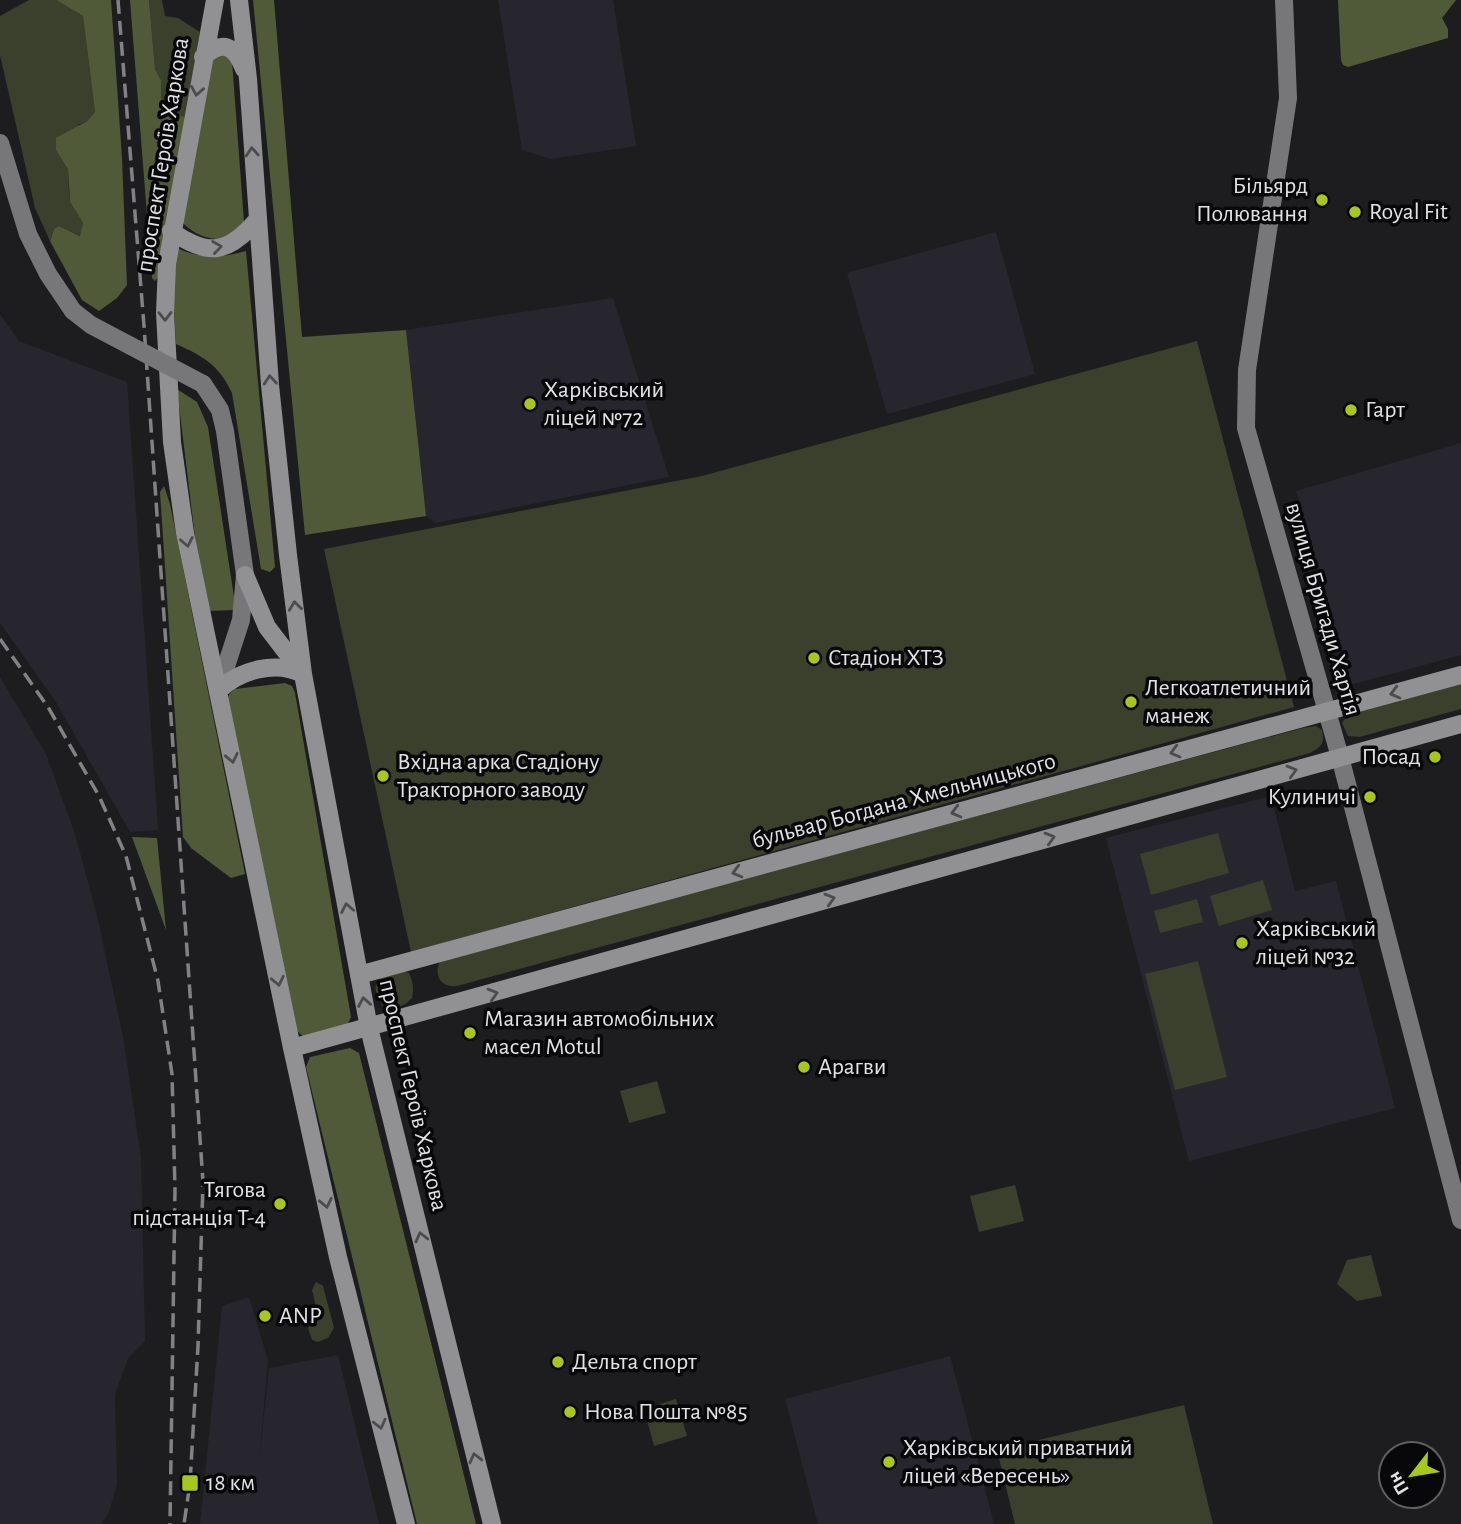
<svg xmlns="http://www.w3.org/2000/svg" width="1461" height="1524" viewBox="0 0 1461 1524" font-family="'Alegreya Sans',sans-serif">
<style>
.built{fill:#27262e}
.green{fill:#3a402b}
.forest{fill:#515a38}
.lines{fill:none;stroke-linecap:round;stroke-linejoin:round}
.secondary{stroke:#77777a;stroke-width:18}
.primary{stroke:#919093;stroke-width:18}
.rail{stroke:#828184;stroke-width:3.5;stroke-dasharray:14 7;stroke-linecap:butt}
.secondary-bridge{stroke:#77777a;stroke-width:18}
.oneway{stroke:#4c4c4e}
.poi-dot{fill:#a8c71c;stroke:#080709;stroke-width:2.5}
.labels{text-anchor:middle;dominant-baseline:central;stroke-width:7;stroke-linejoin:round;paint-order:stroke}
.street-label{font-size:24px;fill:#e2e1e3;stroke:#080709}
.poi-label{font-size:24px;fill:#e2e1e3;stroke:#080709;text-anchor:start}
</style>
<rect width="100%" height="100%" fill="#1d1d20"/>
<path class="built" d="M498,0H613L636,146L551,159L522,150Z
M996,232L1035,374L887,414L847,273Z
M613,298L669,477L436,523L426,516L406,330Z
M0,314L19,341L127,382L158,830L130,832L56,702L0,623Z
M1461,443V655L1350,685L1296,491Z
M0,677L46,754L75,834L98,920L123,1037L141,1157L145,1341L128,1358L115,1395L117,1483L109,1512L101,1524H0Z
M1271,796L1295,891L1336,881L1395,1108L1189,1161L1106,838Z
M249,1297L268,1361L259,1463L269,1368L338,1355L379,1524H200L222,1306Z
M950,1356L994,1524H818L785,1399Z"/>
<path class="green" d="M29,0H56L83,16L95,112L87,121L78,125L68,169L69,192L70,202L83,223L81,236L59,226L54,229L50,241L35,208L0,55V16Z
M149,0H162L165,16L178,18L200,32L185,117L162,111L161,80L155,69Z
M1197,341L1294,707L411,952L324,549L702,476Z
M1461,681V709L1359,737L1348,736L1342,723L1348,714Z
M1316,726L1322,730C1325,743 1322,747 1310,753L457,986C442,988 434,977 439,963L447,959L1303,728Z
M1218,833L1229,873L1151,895L1140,854Z
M1263,880L1272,910L1219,926L1210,896Z
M1197,899L1203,922L1160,933L1154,911Z
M1198,961L1227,1077L1175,1090L1145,974Z
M401,970L409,973C413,982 414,988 412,998C404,1007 394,1010 383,1007C368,982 376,977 401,970Z
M657,1081L666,1113L629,1123L620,1091Z
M1015,1185L1024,1221L979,1232L970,1196Z
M1371,1255L1382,1296L1357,1301L1337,1284L1347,1260Z
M316,1282L323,1286L334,1328L328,1338L318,1342L312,1340L308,1328L317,1310L312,1290Z
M676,1399L687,1436L654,1446L644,1409Z
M1184,1405L1213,1524H1015L997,1450Z"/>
<path class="forest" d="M56,0H111L122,158L127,285L117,298L99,311L82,300L50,241L54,229L59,226L80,236L83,223L70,202L68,169L56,150V138L87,121L95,112L83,16Z
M130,0H149L155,69L161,80L162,111L185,117L158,277L155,281L152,278Z
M253,0H274L302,337L406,330L426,516L305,535Z
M1338,0H1456L1442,18L1448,29V38L1348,67L1343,65L1341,60Z
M223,52L232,61L244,222C230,249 198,240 181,221L210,58Z
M177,248C201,259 221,258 246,251L275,567L270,572L261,569L232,393C219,365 203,356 176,344L172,279Z
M177,389L197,402L208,427L236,610L204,611Z
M164,486L170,504L245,874L231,878L191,848L183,837L160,492Z
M285,683L292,686L295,693L351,1017L347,1026L307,1040L295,1029L226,701L230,693L235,689Z
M132,837L157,838L166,930Z
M350,1048L359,1053L476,1524H417L306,1067L310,1057Z"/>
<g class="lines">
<path class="secondary" d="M1284,0L1288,98L1247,370L1246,428L1340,757L1461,1220
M0,143L28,234L48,274L73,311
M203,384L220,410L225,431L245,575L241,620L218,691"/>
<path class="primary" d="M215,0L167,264L165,313L172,442L185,533L292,1048L338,1257L406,1524
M239,0L248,79L270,385L288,555L303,674L369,1028L492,1524
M203,57C223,39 235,46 244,69
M171,231C208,257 228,254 257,220
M245,575L267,627L303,674
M218,691C239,670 276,660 303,674
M359,975L1461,675
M292,1048L1461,724"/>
<path class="rail" d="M118,0L144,326L203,1182L198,1346L190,1483L184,1524
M0,639L48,707L99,796L126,856L158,981L172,1074L175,1189L170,1524"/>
<path class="secondary-bridge" d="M73,311L91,325L203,384"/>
</g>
<defs><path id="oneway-chevron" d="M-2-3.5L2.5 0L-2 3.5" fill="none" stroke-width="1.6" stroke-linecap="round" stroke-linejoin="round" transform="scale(1.75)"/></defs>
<g class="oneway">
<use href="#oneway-chevron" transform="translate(197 91) rotate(100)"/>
<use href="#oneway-chevron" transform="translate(252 152) rotate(-94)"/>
<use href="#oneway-chevron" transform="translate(217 247) rotate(-8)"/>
<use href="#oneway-chevron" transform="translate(165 316) rotate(89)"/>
<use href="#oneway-chevron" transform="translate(270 380) rotate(-95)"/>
<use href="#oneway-chevron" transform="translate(187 542) rotate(79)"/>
<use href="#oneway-chevron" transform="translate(295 606) rotate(-97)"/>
<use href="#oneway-chevron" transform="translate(1395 693) rotate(165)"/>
<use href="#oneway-chevron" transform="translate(1175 752) rotate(165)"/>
<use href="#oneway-chevron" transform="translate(232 758) rotate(78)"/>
<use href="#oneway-chevron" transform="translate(1292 771) rotate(-16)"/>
<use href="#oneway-chevron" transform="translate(956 812) rotate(165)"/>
<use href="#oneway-chevron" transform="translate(1050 838) rotate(-16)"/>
<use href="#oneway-chevron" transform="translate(737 872) rotate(165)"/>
<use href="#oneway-chevron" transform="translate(830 899) rotate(-16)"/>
<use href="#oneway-chevron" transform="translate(347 908) rotate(-101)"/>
<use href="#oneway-chevron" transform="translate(278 981) rotate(78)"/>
<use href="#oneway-chevron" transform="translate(493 994) rotate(-16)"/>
<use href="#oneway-chevron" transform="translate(364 1002) rotate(-100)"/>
<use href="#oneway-chevron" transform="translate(326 1203) rotate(78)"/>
<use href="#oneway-chevron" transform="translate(421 1237) rotate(-104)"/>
<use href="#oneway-chevron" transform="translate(380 1424) rotate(76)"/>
<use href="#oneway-chevron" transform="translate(475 1458) rotate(-104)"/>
</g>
<g class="poi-dot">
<circle cx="1322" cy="200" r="7"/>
<circle cx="1355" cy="212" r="7"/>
<circle cx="530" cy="404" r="7"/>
<circle cx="1351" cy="410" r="7"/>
<circle cx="814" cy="658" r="7"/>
<circle cx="1131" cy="702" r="7"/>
<circle cx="1435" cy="757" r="7"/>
<circle cx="383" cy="776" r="7"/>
<circle cx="1370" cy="797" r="7"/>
<circle cx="1242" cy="943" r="7"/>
<circle cx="470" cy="1033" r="7"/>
<circle cx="804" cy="1067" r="7"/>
<circle cx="280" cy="1204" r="7"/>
<circle cx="265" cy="1316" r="7"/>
<circle cx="558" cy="1362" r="7"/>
<circle cx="570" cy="1412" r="7"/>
<circle cx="889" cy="1462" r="7"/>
<rect x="181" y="1474" width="18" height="18" rx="3.5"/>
</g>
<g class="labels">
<g class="street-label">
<text transform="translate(163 155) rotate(-81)">проспект Героїв Харкова</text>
<text transform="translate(1323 609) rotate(74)">вулиця Бригади Хартія</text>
<text transform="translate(904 801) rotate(-15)">бульвар Богдана Хмельницького</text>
<text transform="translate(413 1095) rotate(77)">проспект Героїв Харкова</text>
</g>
<g class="poi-label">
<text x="1308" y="186" text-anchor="end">Більярд<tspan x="1308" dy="28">Полювання</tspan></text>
<text x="1369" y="212">Royal Fit</text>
<text x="544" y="390">Харківський<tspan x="544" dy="28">ліцей №72</tspan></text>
<text x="1365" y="410">Гарт</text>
<text x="828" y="658">Стадіон ХТЗ</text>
<text x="1145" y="688">Легкоатлетичний<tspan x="1145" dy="28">манеж</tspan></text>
<text x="1421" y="757" text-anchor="end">Посад</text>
<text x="397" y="762">Вхідна арка Стадіону<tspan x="397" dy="28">Тракторного заводу</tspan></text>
<text x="1356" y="797" text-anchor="end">Кулиничі</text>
<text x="1256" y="929">Харківський<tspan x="1256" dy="28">ліцей №32</tspan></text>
<text x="484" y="1019">Магазин автомобільних<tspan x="484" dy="28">масел Motul</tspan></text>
<text x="818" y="1067">Арагви</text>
<text x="266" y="1190" text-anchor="end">Тягова<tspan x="266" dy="28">підстанція Т-4</tspan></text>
<text x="279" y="1316">ANP</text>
<text x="572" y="1362">Дельта спорт</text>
<text x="584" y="1412">Нова Пошта №85</text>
<text x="903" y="1448">Харківський приватний<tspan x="903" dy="28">ліцей «Вересень»</tspan></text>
<text x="206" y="1483">18 км</text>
</g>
</g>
<g transform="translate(1412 1475) rotate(239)"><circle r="33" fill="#080709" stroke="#5f5e60" stroke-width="2"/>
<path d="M0-5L12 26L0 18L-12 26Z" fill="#a8c71c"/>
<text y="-10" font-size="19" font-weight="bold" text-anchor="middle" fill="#e2e1e3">Пн</text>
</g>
</svg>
